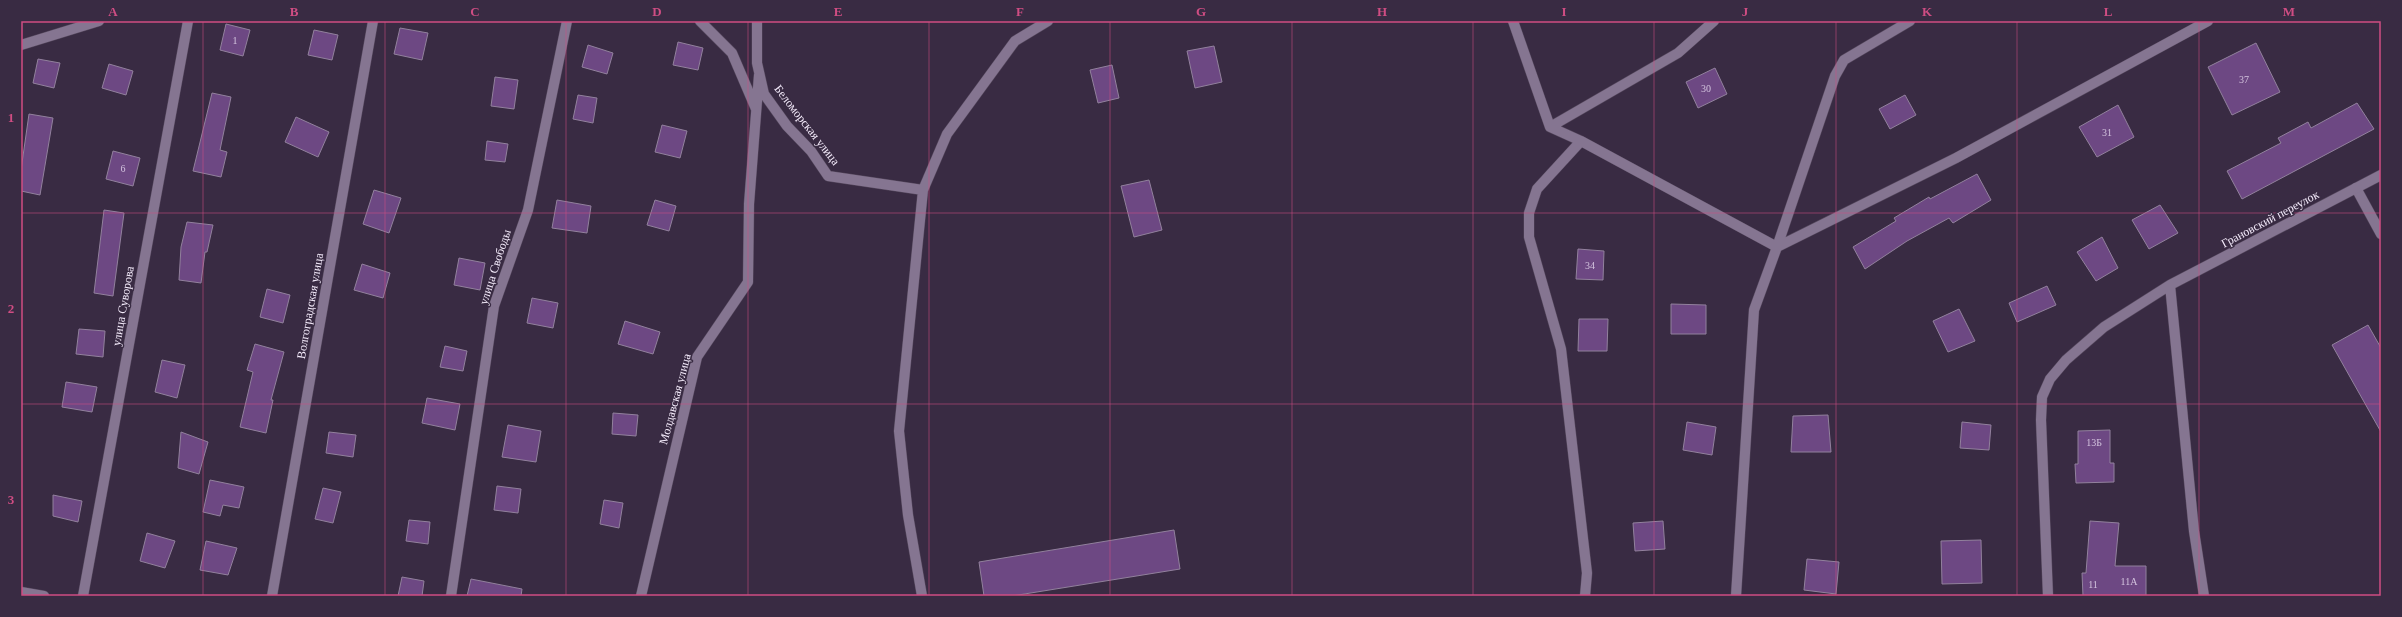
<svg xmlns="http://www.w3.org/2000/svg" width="2402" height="617" viewBox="0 0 2402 617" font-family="'Times New Roman',serif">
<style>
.building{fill:#6d4883;stroke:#92819d}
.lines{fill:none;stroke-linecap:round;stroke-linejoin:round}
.lane-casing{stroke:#54475c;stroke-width:11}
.street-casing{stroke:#54475c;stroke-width:11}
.lane{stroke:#857591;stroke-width:10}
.street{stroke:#857591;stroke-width:10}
.grid{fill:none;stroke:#cf4d83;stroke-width:1;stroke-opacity:0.55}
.labels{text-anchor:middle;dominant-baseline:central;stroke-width:3;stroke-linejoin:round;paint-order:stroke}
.number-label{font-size:10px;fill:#d3c3de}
.street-label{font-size:12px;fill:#f5ecfc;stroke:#392b43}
.neatline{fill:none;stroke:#cf4d83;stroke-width:1.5}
.grid-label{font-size:13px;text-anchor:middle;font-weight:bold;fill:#cf4d83}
</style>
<rect width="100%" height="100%" fill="#392b43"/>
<path class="building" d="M226,24L250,30L243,56L220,50Z
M400,28L428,33L422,60L394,54Z
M314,30L338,35L332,60L308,55Z
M678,42L703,48L698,70L673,65Z
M2256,43L2280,92L2232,115L2208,67Z
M588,45L613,53L607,74L582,67Z
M1214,46L1222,82L1195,88L1187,51Z
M38,59L60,63L54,88L33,83Z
M109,64L133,71L126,95L102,88Z
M1112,65L1119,98L1098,103L1090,70Z
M1715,68L1727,94L1698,108L1686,82Z
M495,77L518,80L514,109L491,106Z
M212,93L231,97L220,150L227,152L221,177L193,171Z
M578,95L597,98L593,123L573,119Z
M1905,95L1916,115L1890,129L1879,109Z
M2357,103L2374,129L2242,199L2227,171L2281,143L2278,138L2308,122L2311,128Z
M2118,105L2134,137L2097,157L2079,127Z
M29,114L53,118L40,195L21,191V170Z
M296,117L329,132L318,157L285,142Z
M662,125L687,131L680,158L655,152Z
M487,141L508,144L505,162L485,160Z
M113,151L140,158L133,186L106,179Z
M1977,174L1991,200L1953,223L1949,218L1907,241L1865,269L1853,247L1896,221L1894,218L1929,197L1930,199Z
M1149,180L1162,230L1134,237L1121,186Z
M374,190L401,198L389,233L363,224Z
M557,200L591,206L587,233L552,228Z
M655,200L676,206L669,231L647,225Z
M2160,205L2178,233L2149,249L2132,220Z
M104,210L124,213L113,296L94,293Z
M187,222L213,225L207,252H205L201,283L179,280L181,247Z
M2102,237L2118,268L2096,281L2077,252Z
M1578,249L1604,251L1603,280L1576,279Z
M459,258L485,263L480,290L454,285Z
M362,264L390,273L383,298L354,290Z
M2047,286L2056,305L2017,322L2009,303Z
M267,289L290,295L283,323L260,317Z
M532,298L558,303L553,328L527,323Z
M1671,304L1706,305V334H1671Z
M1959,309L1975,341L1948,352L1933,321Z
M1579,319H1608L1607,351H1578Z
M625,321L660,332L653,354L618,344Z
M2368,325L2381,348V432L2332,345Z
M79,329L105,331L103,357L76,354Z
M255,344L284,352L271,400H273L266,433L240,427L253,372L247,370Z
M445,346L467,351L463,371L440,367Z
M162,360L185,365L177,398L155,392Z
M66,382L97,387L92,412L62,407Z
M427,398L460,404L455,430L422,423Z
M613,413L638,415L636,436L612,434Z
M1828,415L1831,452H1791L1793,416Z
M1687,422L1716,427L1712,455L1683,450Z
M1962,422L1991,425L1989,450L1960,448Z
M508,425L541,431L536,462L502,457Z
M2110,430V463H2114V482L2076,483L2075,464H2078V431Z
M181,432L208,442L199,474L178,468Z
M329,432L356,435L353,457L326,453Z
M210,480L244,487L239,508L223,505L220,516L203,512Z
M497,486L521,489L518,513L494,510Z
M323,488L341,492L333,523L315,519Z
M53,495L82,501L78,522L53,516Z
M604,500L623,503L619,528L600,524Z
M409,520L430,522L428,544L406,541Z
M1663,521L1665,549L1635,551L1633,523Z
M2090,521L2119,523L2115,566H2146V596H2083L2082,573H2086Z
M1174,530L1180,569L1012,596H984L979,562Z
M147,533L175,541L165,568L140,561Z
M1981,540L1982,583L1942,584L1941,541Z
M206,541L237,548L228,575L200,570Z
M1807,559L1839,562L1836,594L1804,590Z
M402,577L424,581L422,596H398Z
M471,579L522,589L521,596H467Z"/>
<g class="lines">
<g class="lane-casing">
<path id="lane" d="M2356,188L2381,234"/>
</g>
<g class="street-casing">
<path id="street" d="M700,21L732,53L756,109
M757,21V63L764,94L787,126L811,151L828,176L923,190
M1513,21L1550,127L1581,141
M21,45L99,21
M1550,127L1678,53L1714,21
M2170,285L2194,531L2204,596
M21,592L44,596
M83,596L188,21
M272,596L373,21
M451,596L494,306L528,210L567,21
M641,596L697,357L748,282L749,204L759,75
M922,596L908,515L899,431L923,190L947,134L1015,41L1048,21
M1585,596L1587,573L1561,349L1529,237V213L1537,189L1581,141L1777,247L1835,76L1844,60L1910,21
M1736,596L1754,310L1777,247L1956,158L2208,21
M2048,596L2041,420L2042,397L2050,379L2066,360L2104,327L2170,285L2381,175"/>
</g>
<use href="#lane" class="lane"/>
<use href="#street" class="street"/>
</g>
<path class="grid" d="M203,21V596M385,21V596M566,21V596M748,21V596M929,21V596M1110,21V596M1292,21V596M1473,21V596M1654,21V596M1836,21V596M2017,21V596M2199,21V596M21,213H2381M21,404H2381"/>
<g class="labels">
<g class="number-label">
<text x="235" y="40">1</text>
<text x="2244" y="79">37</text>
<text x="1706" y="88">30</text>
<text x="2107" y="132">31</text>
<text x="123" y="168">6</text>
<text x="1590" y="265">34</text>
<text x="2094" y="442">13Б</text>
<text x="2129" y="581">11А</text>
<text x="2093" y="584">11</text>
</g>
<g class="street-label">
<text transform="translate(807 125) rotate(52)">Беломорская улица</text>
<text transform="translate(2270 219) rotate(-28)">Грановский переулок</text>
<text transform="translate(495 267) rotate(-72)">улица Свободы</text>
<text transform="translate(123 306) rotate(-80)">улица Суворова</text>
<text transform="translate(310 306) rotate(-80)">Волгоградская улица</text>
<text transform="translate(675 399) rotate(-75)">Молдавская улица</text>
</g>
</g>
<rect width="2402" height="617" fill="none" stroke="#392b43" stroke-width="44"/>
<rect x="22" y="22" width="2358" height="573" class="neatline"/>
<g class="grid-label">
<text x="113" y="16">A</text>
<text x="294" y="16">B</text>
<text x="475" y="16">C</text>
<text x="657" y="16">D</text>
<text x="838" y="16">E</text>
<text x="1020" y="16">F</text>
<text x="1201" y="16">G</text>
<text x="1382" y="16">H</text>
<text x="1564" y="16">I</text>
<text x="1745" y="16">J</text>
<text x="1927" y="16">K</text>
<text x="2108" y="16">L</text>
<text x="2289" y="16">M</text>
<text x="11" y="122">1</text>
<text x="11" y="313">2</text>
<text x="11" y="504">3</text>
</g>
</svg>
